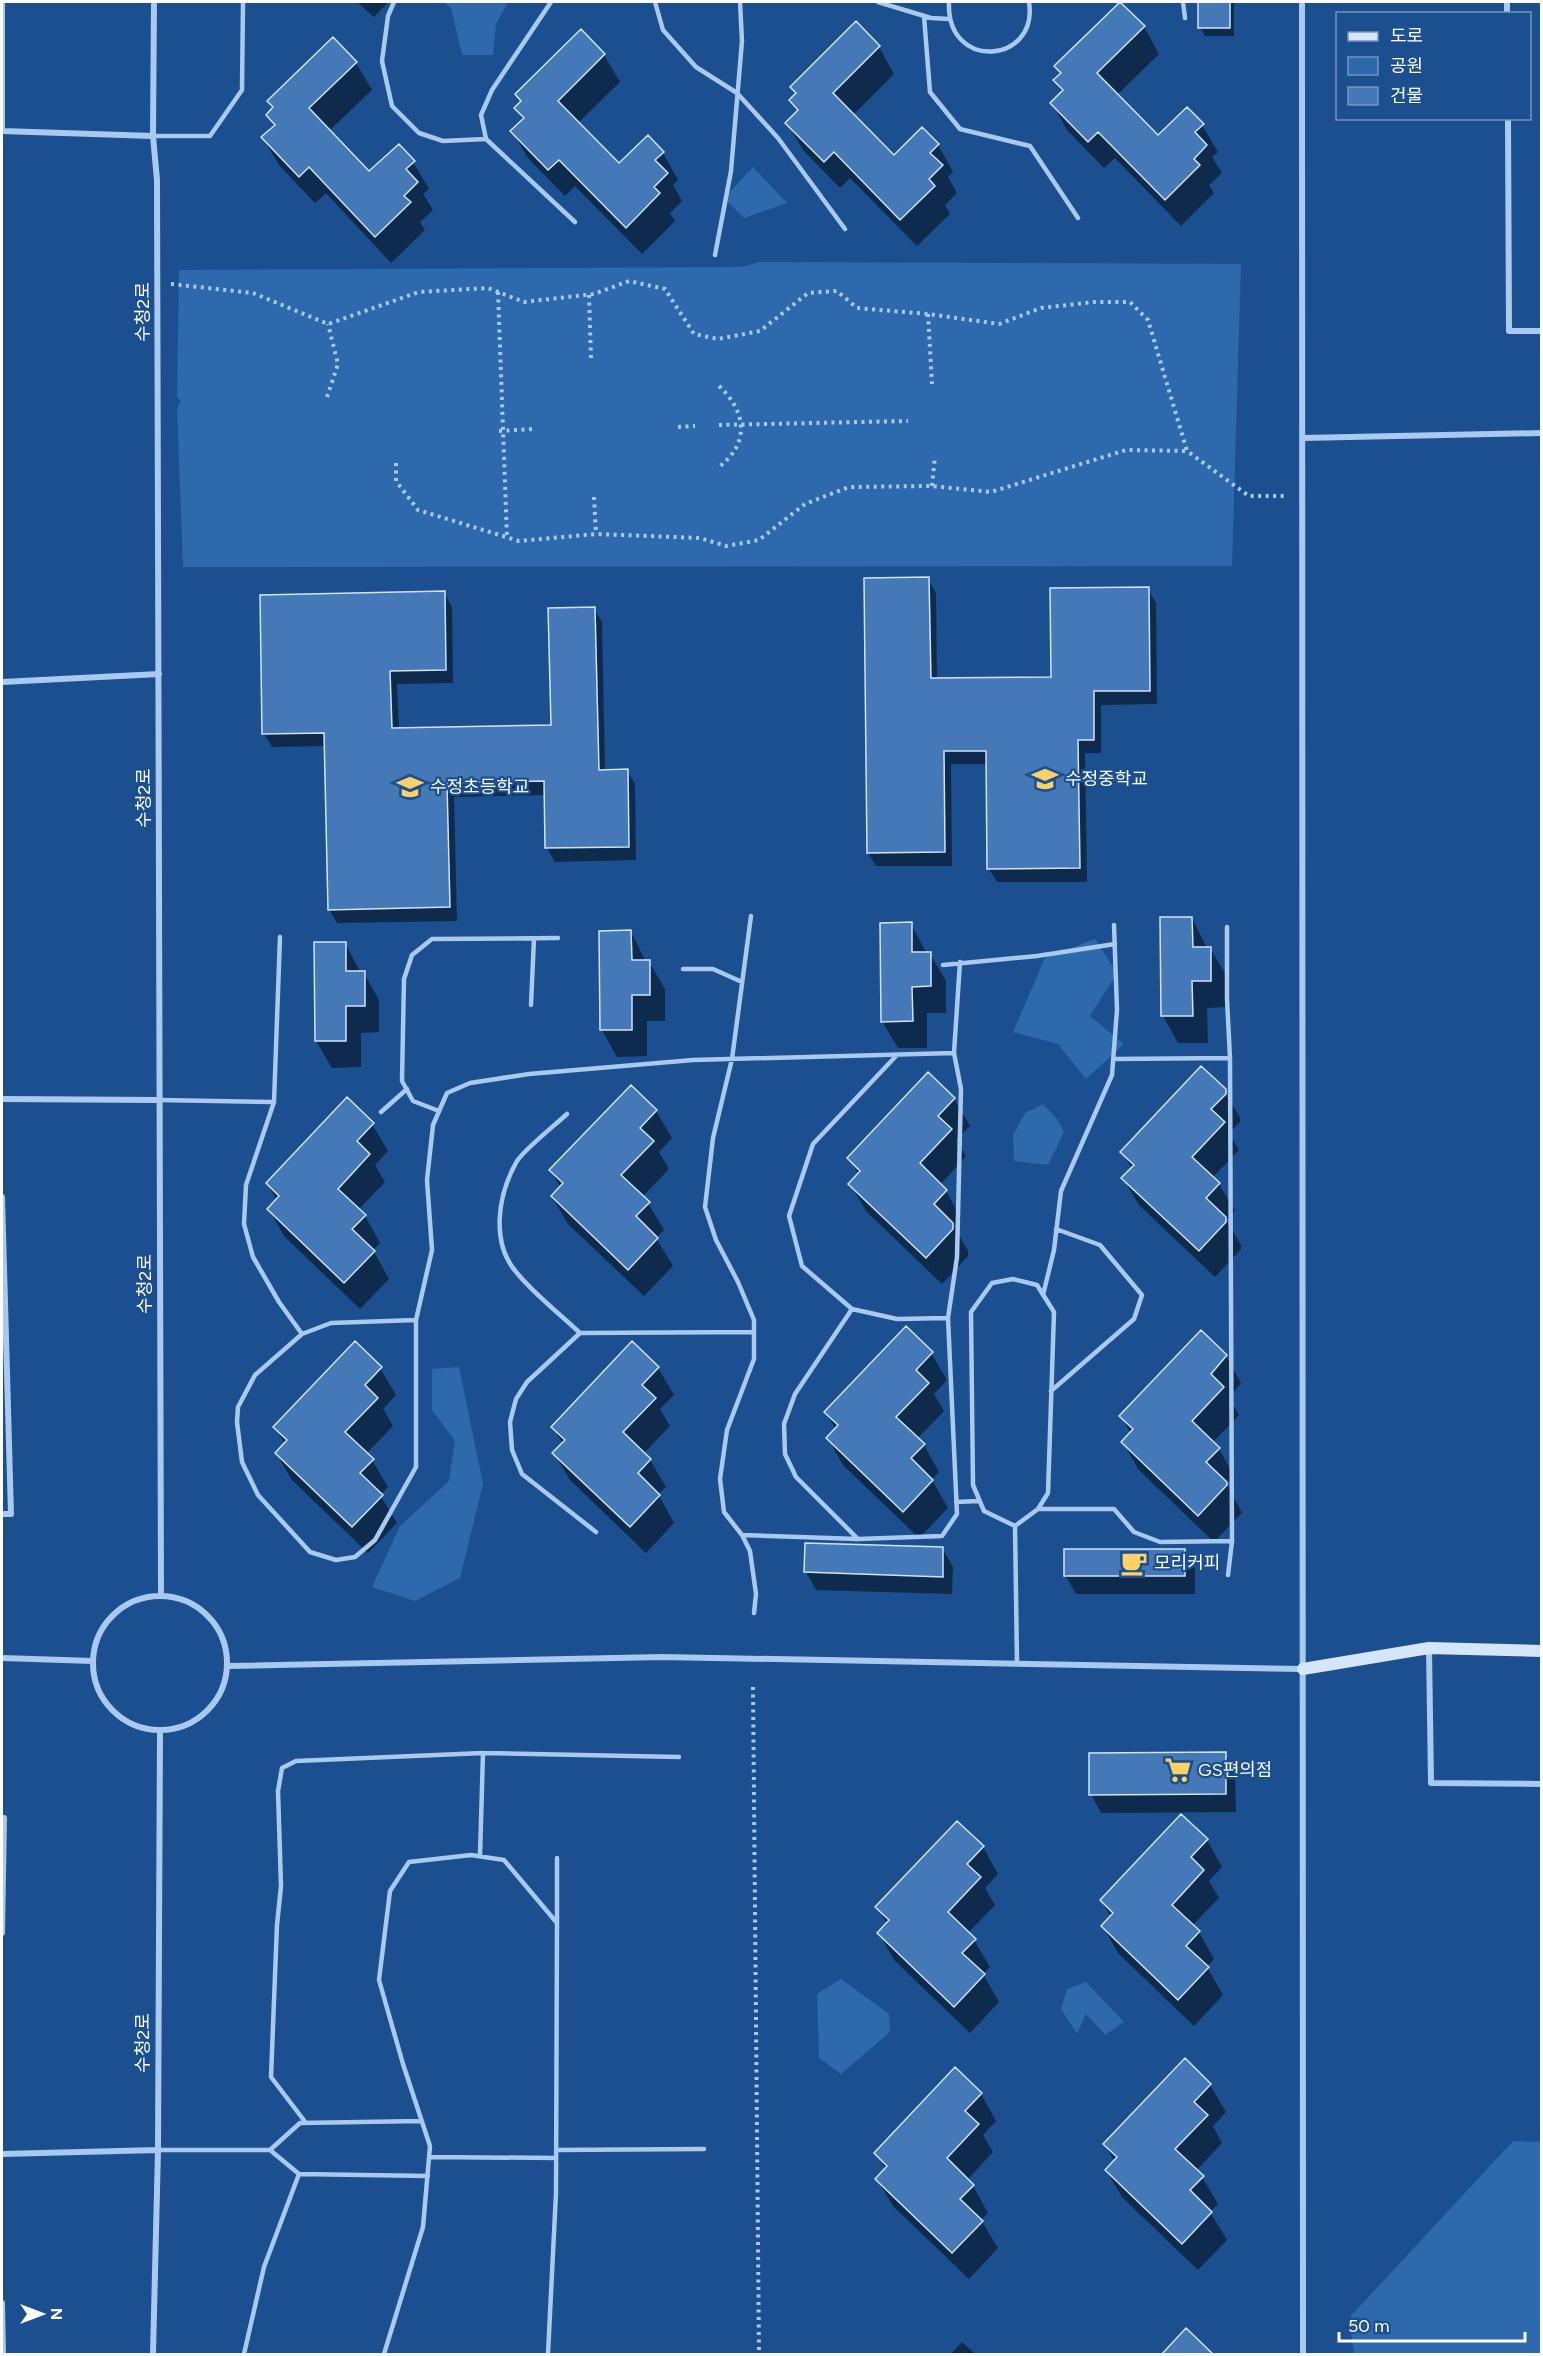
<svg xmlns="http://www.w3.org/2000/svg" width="1543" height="2356" viewBox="0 0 1543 2356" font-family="Figtree,'Noto Sans KR',sans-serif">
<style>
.green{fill:#2e69ad}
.shadow{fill:#0007}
.building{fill:#4478b7;stroke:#cfe3fa;stroke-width:1.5}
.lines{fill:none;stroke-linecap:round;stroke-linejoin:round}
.path{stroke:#a9c9ee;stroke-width:4;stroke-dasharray:3 4.5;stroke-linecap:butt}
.lane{stroke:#a9c9ee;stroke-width:4.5}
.street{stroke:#a9c9ee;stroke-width:6}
.secondary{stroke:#d6e6fa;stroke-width:12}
.labels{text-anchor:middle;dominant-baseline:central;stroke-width:4.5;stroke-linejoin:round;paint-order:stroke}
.street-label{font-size:18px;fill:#fff;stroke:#1b4f8f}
.poi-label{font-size:18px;fill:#fff;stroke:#1b4f8f;text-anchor:start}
</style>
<rect width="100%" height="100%" fill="#1b4f8f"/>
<path class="green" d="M443,2H508L496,24L493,55H462L451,8Z
M753,167L787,203L744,218L724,198Z
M759,262L1241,264L1232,566L183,567L177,409L181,400L177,398L179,270L742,267Z
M1095,939L1117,973L1090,1016L1124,1044L1086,1079L1058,1044L1013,1032L1045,958Z
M1043,1104L1057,1119L1064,1132L1048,1165L1014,1161L1013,1135L1025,1113Z
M459,1367L483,1484L460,1578L415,1601L372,1587L400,1526L449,1481L455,1441L432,1410V1369Z
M841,1979L889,2014L890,2032L841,2074L819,2058L817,1994Z
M1086,1982L1124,2022L1105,2035L1086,2014L1077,2034L1061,2009L1067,1989Z
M1513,2141L1541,2142V2354H1354L1349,2318Z"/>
<path class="shadow" d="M357,2H388L374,17Z
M1200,2H1234V36H1205L1200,27Z
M1144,27L1159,54L1117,95L1158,137L1202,125L1218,152L1212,157L1222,173L1209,185L1214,193L1181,226L1115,158L1104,168L1067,130L1052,103L1062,93L1055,80L1061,74L1056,66Z
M581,31L604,55L620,82L578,123L619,165L647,137L663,153L678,180L673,185L682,201L670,213L675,221L642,254L575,186L565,196L528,158L512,131L523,121L516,108L522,103L517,94Z
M333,39L356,63L372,90L329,131L369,174L413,162L429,189L423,194L433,210L420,222L425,230L391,263L326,193L315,203L279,165L263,138L274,127L267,115L273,109L269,101Z
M879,47L894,74L853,115L894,158L938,145L953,172L948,177L957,193L945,205L950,214L917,246L850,178L840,188L803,150L787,123L798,113L791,100L796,95L792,87Z
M928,579L936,593L937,680L1053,678L1148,589L1156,603L1157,704L1101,705V753H1085L1087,882H997L989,869L988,764H951L952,866H876L868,853Z
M444,593L452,607L453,683L397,684L399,729L552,726L594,609L602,622L605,771H627L635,784L636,860L555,862L547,848L546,795L454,797L457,921L337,923L329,909L326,746L272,747L264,734Z
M1192,918L1207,948H1210L1226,975V1007L1207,1008L1208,1043H1178L1163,1016Z
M911,924L927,954H930L946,981V1013H927V1048H898L882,1021Z
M631,932L646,962H649L665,989V1021H647V1056L617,1057L602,1030Z
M345,943L361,973H364L379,1000V1032L361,1033V1067L332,1068L316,1041Z
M928,1074L954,1099L970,1126L956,1140L966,1156L940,1185L946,1191L961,1218L954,1226L968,1251V1256L942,1284L866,1211L850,1184L859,1175L849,1158Z
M631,1087L656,1111L672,1138L659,1152L669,1169L642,1197L648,1203L664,1230L656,1238L673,1266L644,1296L568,1224L552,1197L561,1188L551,1171Z
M1224,1090L1240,1118V1122L1229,1133L1239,1150L1212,1178L1219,1184L1235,1211L1226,1220L1241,1245V1249L1215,1277L1139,1205L1123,1178L1132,1169L1122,1152Z
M372,1124L388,1151L375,1165L385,1182L358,1210L365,1216L380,1243L373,1250L389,1279L360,1309L284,1236L269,1209L277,1201L267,1183Z
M931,1353L947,1380L934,1394L944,1411L917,1439L924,1445L939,1472L932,1480L948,1508L919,1538L843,1465L828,1438L836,1430L826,1412Z
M1226,1356L1241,1383L1229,1398L1239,1415L1212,1443L1219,1449L1234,1476L1227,1484L1242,1513L1214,1542L1138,1469L1123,1442L1131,1434L1121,1416Z
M380,1368L396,1395L383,1409L393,1426L366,1454L372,1460L388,1487L380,1495L397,1523L368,1553L292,1480L276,1453L285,1444L275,1427Z
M658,1368L674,1395L660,1409L670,1426L643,1454L650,1460L666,1487L658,1494L674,1523L646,1553L570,1480L554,1453L563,1444L553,1427Z
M942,1548L953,1567L952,1594L816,1590L806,1572Z
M1184,1551L1195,1569V1594H1076L1065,1575Z
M1225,1754L1235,1772L1236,1812L1101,1813L1091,1794Z
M957,1823L983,1847L998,1874L985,1888L995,1905L968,1933L974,1940L990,1967L983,1974L999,2002L970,2033L894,1960L879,1933L887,1924L877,1907Z
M1207,1840L1222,1867L1209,1881L1219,1898L1192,1926L1199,1932L1214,1959L1207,1967L1223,1995L1194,2026L1118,1953L1103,1926L1111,1917L1101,1900Z
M1185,2061L1210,2085L1226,2112L1213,2126L1222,2143L1196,2171L1202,2177L1218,2204L1210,2212L1227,2240L1198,2270L1122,2197L1106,2170L1115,2162L1105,2145Z
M981,2094L996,2121L983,2135L993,2152L967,2180L973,2186L988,2213L981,2220L998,2248L969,2279L893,2206L877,2179L886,2170L876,2153Z
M962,2342L975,2354H951Z"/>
<path class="building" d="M1120,2L1145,26L1097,73L1158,135L1187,107L1204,124L1195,132L1207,145L1194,159L1200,165L1165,200L1098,132L1088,142L1050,103L1063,90L1053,80L1061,73L1054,66Z
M1198,2H1230V28H1198Z
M856,21L880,46L833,93L894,155L922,127L939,144L930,153L943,165L929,179L935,186L900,220L834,152L824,162L785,123L798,110L789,100L796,93L790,87Z
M581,29L605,54L558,101L619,163L648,135L664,152L655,160L668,173L654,187L660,193L626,228L559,160L548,170L510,131L524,118L514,108L521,101L515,94Z
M333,37L357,62L309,108L369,171L399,144L415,161L406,169L418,182L404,196L411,202L375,237L309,167L299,177L261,137L275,125L266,115L273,107L267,101Z
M929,577L931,678L1051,677L1050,588L1149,587L1150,691H1094V740H1078L1080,868L987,869L986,751H944L945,852L867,853L864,578Z
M445,591L446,670L390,671L392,728L551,725L548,608L595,607L599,770L628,769L629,847L545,848L544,781L447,783L450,907L328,910L324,733L262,734L260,595Z
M1160,917H1192L1193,947H1211V981H1192L1193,1016H1161Z
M912,922V952H931V986L912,987L913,1021L881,1022L880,923Z
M631,930L632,960H650V995H632V1030H600L599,931Z
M314,942H346V971H365V1006H346V1041H315Z
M1201,1066L1226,1089V1094L1211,1109L1225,1122L1192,1157L1220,1183L1206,1198L1226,1217V1222L1199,1251L1121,1178L1134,1165L1120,1152Z
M928,1072L955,1098L938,1116L952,1129L920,1163L947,1190L934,1204L953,1223V1229L926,1258L848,1184L860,1171L847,1158Z
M631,1085L657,1110L640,1128L654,1141L621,1175L650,1202L636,1216L658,1238L628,1270L551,1196L563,1183L549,1170Z
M347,1097L374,1123L357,1141L370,1154L338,1189L366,1215L352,1229L375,1251L344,1283L267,1209L279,1196L266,1183Z
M906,1326L933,1352L916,1370L929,1383L896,1417L925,1444L911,1458L933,1480L903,1512L826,1438L838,1425L824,1412Z
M1201,1330L1227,1355L1211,1374L1224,1387L1192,1421L1220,1448L1206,1462L1227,1482V1485L1198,1516L1121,1442L1133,1429L1119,1416Z
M355,1341L382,1367L365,1385L378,1398L345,1432L374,1459L360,1473L383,1495L352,1527L275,1453L287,1440L273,1427Z
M632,1341L659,1367L642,1385L656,1398L623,1432L651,1459L638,1473L660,1495L630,1527L552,1453L565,1440L551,1427Z
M805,1543L943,1547V1577L804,1572Z
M1064,1549H1185V1576H1064Z
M1226,1752V1794L1089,1795V1753Z
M1181,1814L1208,1839L1191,1857L1204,1870L1172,1905L1200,1931L1186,1946L1209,1967L1178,2000L1101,1926L1113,1913L1100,1900Z
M957,1821L984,1846L967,1864L981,1877L948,1912L976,1939L962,1953L985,1974L954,2007L877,1933L889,1920L875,1907Z
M1185,2058L1211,2084L1194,2102L1208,2115L1175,2149L1204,2176L1190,2190L1212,2212L1182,2244L1105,2170L1117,2157L1103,2144Z
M955,2067L982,2093L965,2111L979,2124L947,2158L974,2185L960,2199L983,2221L952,2253L875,2179L887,2166L874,2153Z
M1186,2328L1214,2355H1161Z"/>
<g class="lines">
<path class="path" d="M171,284L253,293L328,324L419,292L488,288L524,302L594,294L629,281L665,289L694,334L718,339L760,331L808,293L837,291L857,308L928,314L999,324L1041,308L1094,302H1130L1148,320L1187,451L1249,496H1288
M498,292L507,538
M589,295L591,358
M928,314L932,384
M719,386C745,410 751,442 720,466
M327,397L338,364L328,324
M719,425L908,421
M678,427L695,426
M499,431L533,429
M396,463V481L418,510L519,541L596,534L700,538L726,546L759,540L805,504L849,487L932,486L991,492L1126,450L1187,451
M932,486L935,456
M594,497L596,534
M753,1687L759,2354"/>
<path class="lane" d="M394,2L388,16L382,61L392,106L419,133L443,141L486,139
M551,2L492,90L481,115L486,139L575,222
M655,2L663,30L696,67L737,93L778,138L845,229
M878,2L931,18L949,19
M949,2C946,72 1039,64 1029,2
M1183,2L1185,18
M924,16L930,92L960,129L1030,146L1078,218
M153,136H210L242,90L243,2
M715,255L731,171L742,41L740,2
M751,916L732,1059L713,1138L705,1207L716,1240L738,1282L754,1320V1359L727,1430L720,1479L724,1512L742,1535L750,1551L756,1594L754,1613
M1227,927V999L1230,1058L1232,1541L1228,1575
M280,937L274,1102L246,1185L244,1224L253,1257L279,1302L302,1334
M943,965L1037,956L1115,944
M683,969H713L742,982
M531,1005L534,938
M896,1056L813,1144L789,1216L802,1266L852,1309L897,1319L948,1318
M1113,1059L1230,1058
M159,1100L274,1102
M439,1111L413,1101L402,1081L404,979L412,955L432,939L558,938
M381,1112L407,1089
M567,1114C554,1126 526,1148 517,1161C498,1194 490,1243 517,1273C535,1295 559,1313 580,1333
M1013,1279L1037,1285L1054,1312L1048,1493L1038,1509L1015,1526L984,1511L973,1485L971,1312L992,1283Z
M1043,1295L1054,1250L1061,1191L1112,1075L1117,1010L1114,925
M852,1309L795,1394L784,1424L785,1454L796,1477L858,1539
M416,1320L331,1323L302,1334L255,1375L238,1407L237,1422L242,1462L258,1495L310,1552L336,1560L355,1557L375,1540L416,1467V1320L432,1250L427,1180L433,1125L447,1093L470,1083L529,1074L693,1060L954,1053
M1051,1391L1134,1319L1142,1295L1100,1245L1056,1229
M956,1502L980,1501
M1038,1509H1114L1134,1532L1160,1542L1232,1541
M1015,1526L1017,1663
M596,1532L522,1474L512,1450L510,1422L516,1399L527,1382L580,1333L754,1332
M742,1535L858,1539L942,1536L957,1514L948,1318L957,1257L961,1089L954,1053L960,962
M480,1856L483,1753
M557,1858V1923
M306,2123L271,2077L277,1925L281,1886L278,1791L282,1768L296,1761L483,1753L679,1757
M158,2150H270L299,2174L428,2176
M270,2150L300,2123L421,2121
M556,2150L704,2149
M429,2157L556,2158
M244,2354L264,2267L299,2174
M384,2354L423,2227L430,2146L403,2064L379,1980L390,1891L409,1862L471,1855L504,1860L557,1923L556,2193L548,2354"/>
<path class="street" d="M2,2V131
M154,2L153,136L157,180L161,1595
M1302,2L1303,2354
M1507,2V14
M1508,118L1509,331H1542
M2,131L153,136
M1303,438L1542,433
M2,682L159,674
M2,1099L159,1100
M2,1197L11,1514H2
M93 1663a67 67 0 1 1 134 0a67 67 0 1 1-134 0Z
M1429,1648L1431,1783L1542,1784
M2,1658L93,1661
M228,1666L662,1657L1303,1669
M2,1818H4L2,1933
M2,2154L158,2150
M2,2303L3,2354
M153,2354L158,2150L160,1731"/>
<path class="secondary" d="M1303,1669L1429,1648L1542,1651"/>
</g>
<defs>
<g id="school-bare" transform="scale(2.07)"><path d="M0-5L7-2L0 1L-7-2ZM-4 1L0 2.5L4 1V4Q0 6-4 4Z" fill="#ffd166" stroke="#1b4f8f" stroke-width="2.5" paint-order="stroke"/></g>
<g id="cafe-bare" transform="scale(2.07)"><path d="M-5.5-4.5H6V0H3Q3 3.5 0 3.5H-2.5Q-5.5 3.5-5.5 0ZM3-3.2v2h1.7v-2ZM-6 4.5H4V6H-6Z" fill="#ffd166" stroke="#1b4f8f" stroke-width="2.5" paint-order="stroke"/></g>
<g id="supermarket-bare" transform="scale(2.07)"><path d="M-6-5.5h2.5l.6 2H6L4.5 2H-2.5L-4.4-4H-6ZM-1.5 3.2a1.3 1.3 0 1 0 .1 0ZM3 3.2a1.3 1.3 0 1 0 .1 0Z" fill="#ffd166" stroke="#1b4f8f" stroke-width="2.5" paint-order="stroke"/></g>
</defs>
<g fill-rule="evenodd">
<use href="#school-bare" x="1045" y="779"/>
<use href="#school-bare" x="410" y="787"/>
<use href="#cafe-bare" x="1134" y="1563"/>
<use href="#supermarket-bare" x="1178" y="1770"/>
</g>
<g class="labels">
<g class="street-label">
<text transform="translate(143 312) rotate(-90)">수청2로</text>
<text transform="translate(144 798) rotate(-90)">수청2로</text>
<text transform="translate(145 1284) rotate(-90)">수청2로</text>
<text transform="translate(143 2043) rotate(-90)">수청2로</text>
</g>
<g class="poi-label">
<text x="1065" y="779">수정중학교</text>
<text x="430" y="787">수정초등학교</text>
<text x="1154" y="1563">모리커피</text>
<text x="1198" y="1770">GS편의점</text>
</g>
</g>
<rect width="1543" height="2356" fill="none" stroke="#ffffff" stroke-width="6"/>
<rect x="1336" y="12" width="195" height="108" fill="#1b4f8f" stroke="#7695bc" stroke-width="1.5"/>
<rect x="1348" y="32" width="30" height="9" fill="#d6e6fa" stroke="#7695bc" stroke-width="1.5"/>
<text x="1390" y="42" font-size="18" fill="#ffffff">도로</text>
<rect x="1348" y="57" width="30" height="18" fill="#2e69ad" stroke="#7695bc" stroke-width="1.5"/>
<text x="1390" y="72" font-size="18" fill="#ffffff">공원</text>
<rect x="1348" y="87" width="30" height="18" fill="#4478b7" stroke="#7695bc" stroke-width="1.5"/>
<text x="1390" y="102" font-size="18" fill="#ffffff">건물</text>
<g transform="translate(42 2314) rotate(90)" stroke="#1b4f8f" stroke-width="4.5" paint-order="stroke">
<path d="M0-4.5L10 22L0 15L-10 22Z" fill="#ffffff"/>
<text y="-9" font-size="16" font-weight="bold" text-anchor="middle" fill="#ffffff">N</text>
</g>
<path d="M1339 2332v9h186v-9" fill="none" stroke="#ffffff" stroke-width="3"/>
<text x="1348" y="2332" font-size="18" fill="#ffffff" stroke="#1b4f8f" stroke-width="4.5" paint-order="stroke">50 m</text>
</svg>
